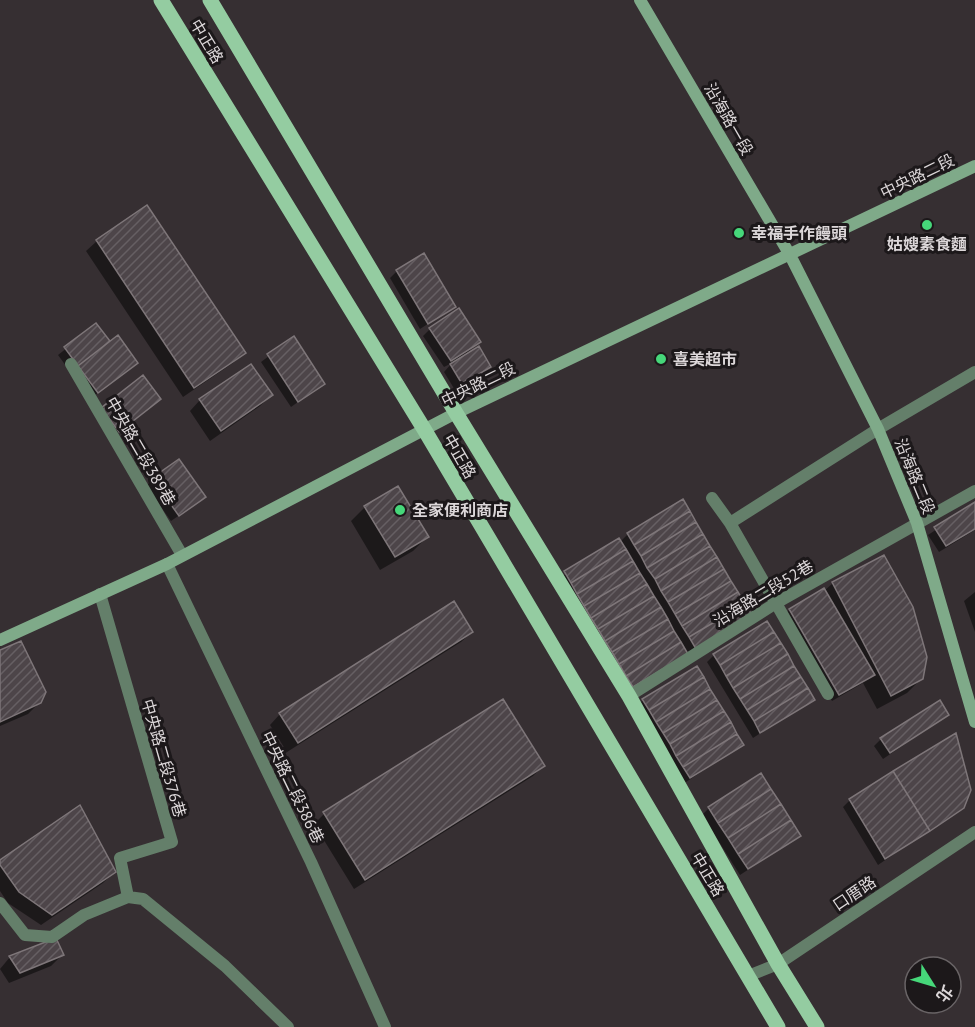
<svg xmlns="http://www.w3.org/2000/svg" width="975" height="1027" viewBox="0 0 975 1027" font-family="'PT Sans','Noto Sans TC',sans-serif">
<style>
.shadow{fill:#0007}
.building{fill:url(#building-hatch);stroke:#7e7679;stroke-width:1.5}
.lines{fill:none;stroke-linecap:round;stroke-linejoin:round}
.lane{stroke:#647f6a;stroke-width:12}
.street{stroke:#647f6a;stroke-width:12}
.secondary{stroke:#7faa89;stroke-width:12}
.primary{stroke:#94cca1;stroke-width:15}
.poi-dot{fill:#46d77a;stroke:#1c181a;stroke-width:2}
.labels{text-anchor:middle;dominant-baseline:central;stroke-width:6;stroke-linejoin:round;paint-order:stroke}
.street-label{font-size:16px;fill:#dcd7d9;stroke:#1c181a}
.poi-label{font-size:16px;font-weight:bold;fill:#dcd7d9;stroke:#1c181a;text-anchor:start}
</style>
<defs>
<pattern id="building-hatch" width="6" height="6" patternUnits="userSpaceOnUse" patternTransform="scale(1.5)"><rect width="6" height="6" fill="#4d4549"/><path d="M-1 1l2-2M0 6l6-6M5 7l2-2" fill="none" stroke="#665f63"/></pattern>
</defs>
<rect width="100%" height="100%" fill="#362f32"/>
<path class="shadow" d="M97,241L244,353L233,363L183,397L86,251Z
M397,271L454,307L420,329L390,278Z
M96,325L129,369L90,399L58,355Z
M430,329L479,341L467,353L489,367L455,390L444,372L452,363L444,367L423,336Z
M293,338L323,384L291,407L261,362Z
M271,395L260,406L210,441L190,411L200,400Z
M159,399L112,438L95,416Z
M153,479L197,503L171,521L146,486Z
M975,504V530L939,552L928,535Z
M365,507L427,537L413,551L380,570L351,521Z
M628,534L750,615L625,693L558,579L619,540L620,542Z
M833,583L922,678L907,693L877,709L863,683L832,701L783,617L789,610L824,591Z
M975,592V632L964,601Z
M472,632L461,642L287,752L270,725L280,714Z
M0,651L40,702L28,714L0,726Z
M714,655L813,699L753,738L707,662Z
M643,700L742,745L683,784L636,707Z
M948,715L883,759L874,746L881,739Z
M955,736L963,807L878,865L843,807L850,800Z
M543,766L533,776L354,889L314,824L324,814Z
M709,808L799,836L740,875L702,815Z
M0,862L114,872L103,883L41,925L8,903L0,891Z
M62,955L51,966L9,983L0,969L10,957Z"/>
<path class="building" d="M147,205L246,353L194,388L96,240Z
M424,253L456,307L428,324L396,270Z
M459,308L481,342L451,361L429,328Z
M96,323L110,341L78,366L64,347Z
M118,335L138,363L98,393L78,366Z
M294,336L325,384L298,402L267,354Z
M479,346L491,367L462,384L450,364Z
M251,364L273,395L221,431L199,399Z
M143,375L161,399L119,432L101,408Z
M179,459L206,497L179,516L152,478Z
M398,486L429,537L395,557L364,506Z
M683,499L690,511L634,545L627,533Z
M975,502V529L946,546L934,527Z
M690,511L696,522L641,556L634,545Z
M696,522L703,534L647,568L641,556Z
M703,534L710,546L655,579L647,568Z
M619,538L626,549L571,583L564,571Z
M710,546L717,557L661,591L655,579Z
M626,549L633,561L577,594L571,583Z
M884,555L913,607L927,657L923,679L891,696L832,582Z
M717,557L724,569L668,602L661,591Z
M633,561L640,573L584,606L577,594Z
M724,569L731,581L675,614L668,602Z
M640,573L647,584L591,618L584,606Z
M731,581L738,592L682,626L675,614Z
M647,584L654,596L598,629L591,618Z
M824,588L875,675L839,695L789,609Z
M738,592L745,604L689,637L682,626Z
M654,596L661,607L605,641L598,629Z
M454,601L473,632L298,743L279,713Z
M745,604L752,615L696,649L689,637Z
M661,607L668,619L612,652L605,641Z
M668,619L674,631L619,664L612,652Z
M767,621L774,632L720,665L713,654Z
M674,631L681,642L626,676L619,664Z
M774,632L781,643L726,676L720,665Z
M21,641L46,692L41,703L0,722V650Z
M681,642L688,654L633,687L626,676Z
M781,643L788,654L733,688L726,676Z
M788,654L794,666L740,699L733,688Z
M697,666L704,677L649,710L642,699Z
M794,666L801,677L747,710L740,699Z
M704,677L710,689L656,722L649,710Z
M801,677L808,688L754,721L747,710Z
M808,688L815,700L760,733L754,721Z
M710,689L717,700L663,733L656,722Z
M503,699L545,766L365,880L323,812Z
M717,700L724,711L670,744L663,733Z
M940,700L949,715L890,753L880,738Z
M724,711L731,722L676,756L670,744Z
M731,722L737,734L683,767L676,756Z
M956,733L971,790L964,808L930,831L893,771Z
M737,734L744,745L690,778L683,767Z
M893,771L930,831L885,859L849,799Z
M761,773L771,789L718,823L708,807Z
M771,789L781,804L728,838L718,823Z
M781,804L791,820L738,854L728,838Z
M80,805L116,872L52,915L19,892L0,865V860Z
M791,820L801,836L748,869L738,854Z
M56,938L64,955L20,973L9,956Z"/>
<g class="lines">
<path class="lane" d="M71,364L182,555
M712,498L730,523L828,694
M730,523L878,429L975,372
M100,594L172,842L120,858L128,897
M629,696L776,603L975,491
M0,903L25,935L52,937L84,915L128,897L143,899L225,966L288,1027"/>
<path class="street" d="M167,564L311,862L385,1027
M748,976L778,964L975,832"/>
<path class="secondary" d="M640,0L790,255L878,429L917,523L975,722
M0,640L167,564L456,413L975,166"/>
<path class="primary" d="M161,0L424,429L778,1027
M210,0L456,413L629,696L778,964L817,1027"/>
</g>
<g class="poi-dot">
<circle cx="927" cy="225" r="6"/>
<circle cx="739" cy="233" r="6"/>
<circle cx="661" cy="359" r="6"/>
<circle cx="400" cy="510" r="6"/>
</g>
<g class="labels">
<g class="street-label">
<text transform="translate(207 41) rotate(59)">中正路</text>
<text transform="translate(729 119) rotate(60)">沿海路一段</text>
<text transform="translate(917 176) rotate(-26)">中央路二段</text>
<text transform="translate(478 384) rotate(-26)">中央路二段</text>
<text transform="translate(141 451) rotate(60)">中央路二段389巷</text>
<text transform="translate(460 456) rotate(60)">中正路</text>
<text transform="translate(915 476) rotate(68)">沿海路二段</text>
<text transform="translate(763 593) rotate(-31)">沿海路二段52巷</text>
<text transform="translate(164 758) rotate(74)">中央路二段376巷</text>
<text transform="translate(293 787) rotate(64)">中央路二段386巷</text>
<text transform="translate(708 874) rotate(59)">中正路</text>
<text transform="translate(854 893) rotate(-34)">口厝路</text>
</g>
<g class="poi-label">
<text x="751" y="233">幸福手作饅頭</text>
<text x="927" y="244" text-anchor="middle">姑嫂素食麵</text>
<text x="673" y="359">喜美超市</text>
<text x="412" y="510">全家便利商店</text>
</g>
</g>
<g transform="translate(933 985) rotate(127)"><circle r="28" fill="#1c181a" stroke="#696466" stroke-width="1.5"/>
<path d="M0-4.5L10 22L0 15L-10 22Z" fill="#46d77a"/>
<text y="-9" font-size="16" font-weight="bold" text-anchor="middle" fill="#dcd7d9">北</text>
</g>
</svg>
